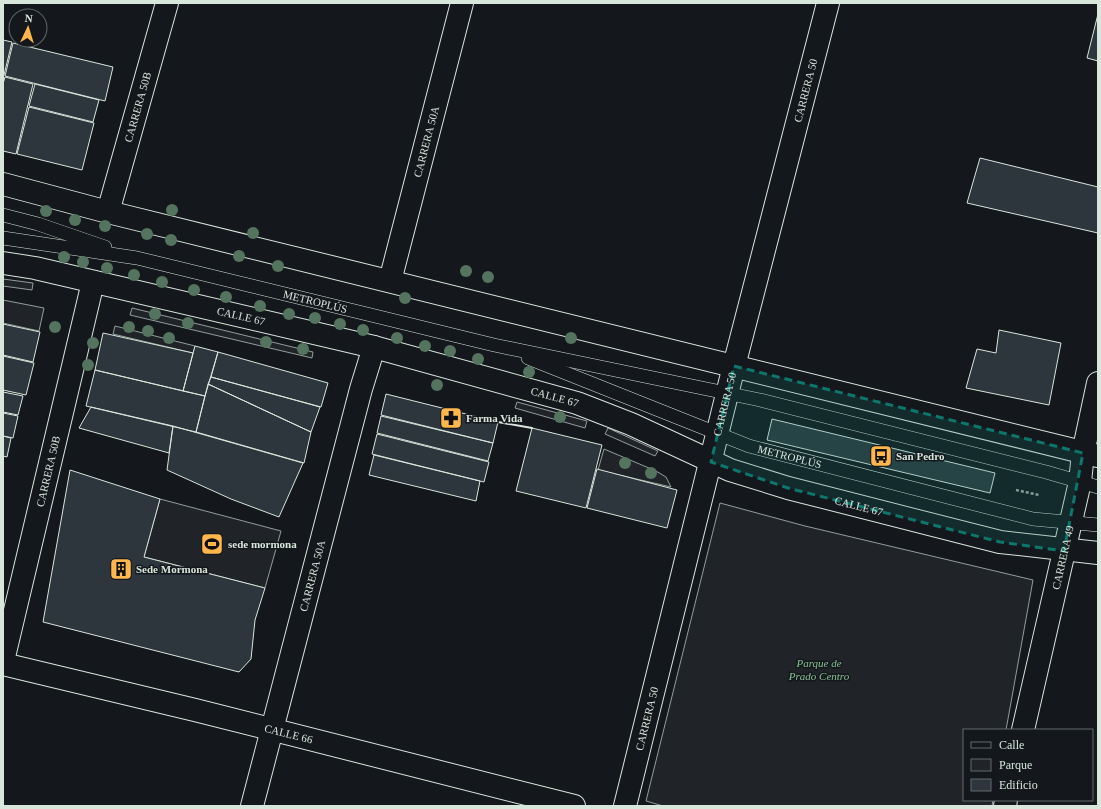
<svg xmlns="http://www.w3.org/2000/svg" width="1101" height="809" viewBox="0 0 1101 809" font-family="'Times New Roman',serif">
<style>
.green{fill:#202428;stroke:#939e99}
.building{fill:#2c363c;stroke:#d8e6dc}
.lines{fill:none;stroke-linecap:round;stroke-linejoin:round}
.service-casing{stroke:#d8e6dc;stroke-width:14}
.minor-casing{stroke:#d8e6dc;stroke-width:24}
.tertiary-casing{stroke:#d8e6dc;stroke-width:24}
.secondary-casing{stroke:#d8e6dc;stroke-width:24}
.path{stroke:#9da8a2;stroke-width:2.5;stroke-dasharray:3 2;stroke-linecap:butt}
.service{stroke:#14181c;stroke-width:13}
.minor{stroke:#14181c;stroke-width:22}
.tertiary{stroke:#14181c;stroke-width:22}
.secondary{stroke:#14181c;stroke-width:22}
.wall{stroke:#d8e6dc;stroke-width:2}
.tree{fill:#55745f}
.marked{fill:#0f766e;fill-opacity:0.2;stroke:#0f766e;stroke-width:3;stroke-dasharray:8 5;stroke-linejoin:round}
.labels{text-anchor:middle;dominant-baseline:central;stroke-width:3;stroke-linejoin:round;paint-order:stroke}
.street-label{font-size:11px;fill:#d8e6dc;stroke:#14181c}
.poi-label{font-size:11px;font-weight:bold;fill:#d8e6dc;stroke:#14181c;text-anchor:start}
.park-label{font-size:11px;font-style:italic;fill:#8ac095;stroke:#14181c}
</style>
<rect width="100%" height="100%" fill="#14181c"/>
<path class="green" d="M3,279L33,283L32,290L3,286Z
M3,300L44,308L39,331L3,323Z
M132,308L313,352L312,358L130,315Z
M115,326L195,346L193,353L113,334Z
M517,402L587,421L585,428L515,408Z
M608,428L658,451L655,456L605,434Z
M604,449L656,471L666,477L671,487L598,470Z
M160,499L281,531L265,588L144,557Z
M720,503L805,526L1033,580L1006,730H964V800H993L992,806H663L646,801Z"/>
<path class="building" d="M1098,14V61L1087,58Z
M3,40L12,42L3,79Z
M13,43L113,67L105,101L5,76Z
M5,77L33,84L16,154L3,151V84Z
M35,84L99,100L93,122L29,106Z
M29,107L94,123L82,170L17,154Z
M980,158L1098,187V233L967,203Z
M3,324L40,332L33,362L3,355Z
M999,330L1061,343L1049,405L966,388L977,349L996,353Z
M103,333L193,353L183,391L95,370Z
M195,346L218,352L205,396L183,391Z
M218,352L328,383L321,407L211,377Z
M3,356L34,363L26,395L3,390Z
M95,370L205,396L196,432L86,406Z
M211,377L320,407L311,432L208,384Z
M208,384L311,432L304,463L196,432Z
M3,392L23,396L18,415L3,412Z
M386,394L498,422L493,443L381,415Z
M91,407L173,426L169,453L79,428Z
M3,413L18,416L13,438L3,436Z
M381,416L493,443L488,461L377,433Z
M772,419L995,473L990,493L767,440Z
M173,426L303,463L279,517L231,499L167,470Z
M532,428L602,445L586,508L516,491Z
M377,434L489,462L484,482L372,454Z
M3,436L11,438L7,457L3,456Z
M374,455L480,481L476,501L369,475Z
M597,469L677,490L667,528L587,508Z
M70,470L160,499L144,557L265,588L255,620L251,659L239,672L43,622Z"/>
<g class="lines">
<g class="service-casing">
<g id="service">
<path d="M3,215L38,224L105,247"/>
<path id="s1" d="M3,238L137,258L494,345L760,400L1046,472L1098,487"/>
<path id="s2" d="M528,358L749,446L1033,519L1098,525"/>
</g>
</g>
<g class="minor-casing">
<g id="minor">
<path id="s3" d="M108,212L167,3"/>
<path id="s4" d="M390,281L462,3"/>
<path id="s5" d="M3,661L93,282"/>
<path id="s6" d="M3,664L195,710L574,806"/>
<path id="s7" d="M252,806L361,389L374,347"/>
</g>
</g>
<g class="tertiary-casing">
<g id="tertiary">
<path id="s8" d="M1023,730L1080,482L1083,453L1098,383"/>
<path id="s9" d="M625,806L734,366L828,3"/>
<path d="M1005,806L1006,800"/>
</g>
</g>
<g class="secondary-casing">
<g id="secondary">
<path d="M3,184L108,212L1098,456"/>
<path id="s10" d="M3,263L35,268L374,347L577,403L631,424L730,470L788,488L1000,542L1098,553"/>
</g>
</g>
<path class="path" d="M1016,490L1039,495"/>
<use href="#service" class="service"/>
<use href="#minor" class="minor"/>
<use href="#tertiary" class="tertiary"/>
<use href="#secondary" class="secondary"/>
<path class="wall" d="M498,422L532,428"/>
</g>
<g class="tree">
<circle cx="172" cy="210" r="6"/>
<circle cx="46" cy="211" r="6"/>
<circle cx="75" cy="220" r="6"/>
<circle cx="105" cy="226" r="6"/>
<circle cx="253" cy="233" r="6"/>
<circle cx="147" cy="234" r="6"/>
<circle cx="171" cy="240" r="6"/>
<circle cx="239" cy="256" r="6"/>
<circle cx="64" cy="257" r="6"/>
<circle cx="83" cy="262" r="6"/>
<circle cx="278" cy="266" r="6"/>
<circle cx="107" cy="268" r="6"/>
<circle cx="466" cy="271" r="6"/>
<circle cx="134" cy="275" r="6"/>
<circle cx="488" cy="277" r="6"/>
<circle cx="162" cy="282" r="6"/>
<circle cx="194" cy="290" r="6"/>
<circle cx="226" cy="297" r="6"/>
<circle cx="405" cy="298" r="6"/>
<circle cx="260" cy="306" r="6"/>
<circle cx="155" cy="314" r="6"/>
<circle cx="289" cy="314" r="6"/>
<circle cx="315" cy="318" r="6"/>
<circle cx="188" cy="323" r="6"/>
<circle cx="340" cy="324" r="6"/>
<circle cx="55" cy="327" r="6"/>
<circle cx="129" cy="327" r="6"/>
<circle cx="363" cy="330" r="6"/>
<circle cx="148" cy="331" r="6"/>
<circle cx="169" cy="338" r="6"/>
<circle cx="397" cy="338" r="6"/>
<circle cx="571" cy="338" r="6"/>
<circle cx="266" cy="342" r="6"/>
<circle cx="93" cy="343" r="6"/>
<circle cx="425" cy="346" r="6"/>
<circle cx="303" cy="349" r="6"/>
<circle cx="450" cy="351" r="6"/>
<circle cx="478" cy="359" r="6"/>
<circle cx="88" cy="365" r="6"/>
<circle cx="529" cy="372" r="6"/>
<circle cx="437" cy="385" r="6"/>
<circle cx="560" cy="417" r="6"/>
<circle cx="625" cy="463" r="6"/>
<circle cx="651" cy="473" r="6"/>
</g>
<path class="marked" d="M734,366L1083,453L1064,551L1000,542L788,488L711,462Z"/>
<defs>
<g id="pharmacy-square" transform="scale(1.15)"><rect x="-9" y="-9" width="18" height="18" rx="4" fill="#ffb74d" stroke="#14181c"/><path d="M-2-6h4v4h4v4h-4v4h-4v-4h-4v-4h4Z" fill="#111"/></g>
<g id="bus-square" transform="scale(1.15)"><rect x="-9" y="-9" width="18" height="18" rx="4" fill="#ffb74d" stroke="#14181c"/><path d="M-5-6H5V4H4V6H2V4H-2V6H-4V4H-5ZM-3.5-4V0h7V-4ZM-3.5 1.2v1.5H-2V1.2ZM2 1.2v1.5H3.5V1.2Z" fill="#111"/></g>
<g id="stadium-square" transform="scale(1.15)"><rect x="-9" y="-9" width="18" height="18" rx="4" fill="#ffb74d" stroke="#14181c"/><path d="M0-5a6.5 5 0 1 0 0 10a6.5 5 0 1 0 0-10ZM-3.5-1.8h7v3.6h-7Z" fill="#111"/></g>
<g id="building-square" transform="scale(1.15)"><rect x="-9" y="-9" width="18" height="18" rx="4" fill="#ffb74d" stroke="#14181c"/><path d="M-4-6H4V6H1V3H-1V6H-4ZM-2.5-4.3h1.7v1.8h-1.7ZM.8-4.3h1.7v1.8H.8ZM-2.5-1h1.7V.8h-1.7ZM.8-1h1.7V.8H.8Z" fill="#111"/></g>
</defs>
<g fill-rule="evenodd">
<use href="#pharmacy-square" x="451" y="418"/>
<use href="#bus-square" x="881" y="456"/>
<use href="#stadium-square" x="212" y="544"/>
<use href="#building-square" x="121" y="569"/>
</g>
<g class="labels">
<g class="street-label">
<text stroke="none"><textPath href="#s9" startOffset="738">CARRERA 50</textPath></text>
<text stroke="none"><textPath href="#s3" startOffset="109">CARRERA 50B</textPath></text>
<text stroke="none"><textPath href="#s4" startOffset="144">CARRERA 50A</textPath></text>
<text stroke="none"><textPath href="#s1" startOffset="319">METROPLÚS</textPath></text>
<text stroke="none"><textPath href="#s10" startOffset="244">CALLE 67</textPath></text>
<text stroke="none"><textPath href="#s10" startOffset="568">CALLE 67</textPath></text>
<text stroke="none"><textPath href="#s9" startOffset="414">CARRERA 50</textPath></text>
<text stroke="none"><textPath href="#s2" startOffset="280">METROPLÚS</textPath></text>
<text stroke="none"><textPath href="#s5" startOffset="195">CARRERA 50B</textPath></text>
<text stroke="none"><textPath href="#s10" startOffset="892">CALLE 67</textPath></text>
<text stroke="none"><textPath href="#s8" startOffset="177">CARRERA 49</textPath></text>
<text stroke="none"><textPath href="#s7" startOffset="238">CARRERA 50A</textPath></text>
<text stroke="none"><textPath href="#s9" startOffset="90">CARRERA 50</textPath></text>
<text stroke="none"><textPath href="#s6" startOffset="294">CALLE 66</textPath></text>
</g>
<g class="poi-label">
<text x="466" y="418">Farma Vida</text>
<text x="896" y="456">San Pedro</text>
<text x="228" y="544">sede mormona</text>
<text x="136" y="569">Sede Mormona</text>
</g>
<g class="park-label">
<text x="819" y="663">Parque de<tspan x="819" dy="13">Prado Centro</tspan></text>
</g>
</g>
<rect width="1101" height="809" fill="none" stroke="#d8e6dc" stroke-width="8"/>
<rect x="963" y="729" width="130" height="72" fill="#14181c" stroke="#626a69"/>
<rect x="971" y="742" width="20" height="6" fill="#14181c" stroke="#626a69"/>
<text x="999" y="749" font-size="12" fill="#d8e6dc">Calle</text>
<rect x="971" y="759" width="20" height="12" fill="#202428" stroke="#626a69"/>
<text x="999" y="769" font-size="12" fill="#d8e6dc">Parque</text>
<rect x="971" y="779" width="20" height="12" fill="#2c363c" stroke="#626a69"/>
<text x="999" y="789" font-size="12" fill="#d8e6dc">Edificio</text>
<g transform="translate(28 28) rotate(4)"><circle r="19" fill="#14181c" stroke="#626a69"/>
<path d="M0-3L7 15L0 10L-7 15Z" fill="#ffb74d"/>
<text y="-6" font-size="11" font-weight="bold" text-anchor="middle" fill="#d8e6dc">N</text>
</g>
</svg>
